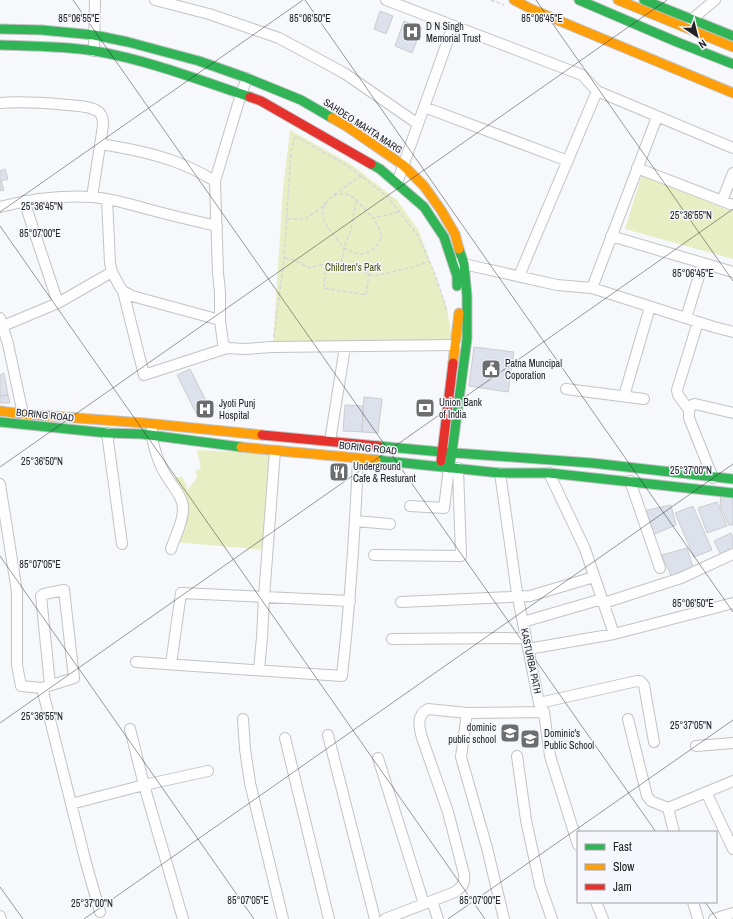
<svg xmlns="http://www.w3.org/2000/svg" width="733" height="919" viewBox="0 0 733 919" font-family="'Archivo Narrow',sans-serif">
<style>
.green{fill:#e7eec3}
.building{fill:#dce1eb;stroke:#cbcdce}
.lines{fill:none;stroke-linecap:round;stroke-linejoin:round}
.street-casing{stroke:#c2c3c5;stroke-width:12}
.fast-casing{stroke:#c2c3c5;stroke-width:11}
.slow-casing{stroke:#c2c3c5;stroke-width:11}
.jam-casing{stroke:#c2c3c5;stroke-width:11}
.path{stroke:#d7d7d7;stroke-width:1.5;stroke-dasharray:4 2;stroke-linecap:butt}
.street{stroke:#fefefe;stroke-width:10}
.fast{stroke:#30b455;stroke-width:9}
.slow{stroke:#ff9f0a;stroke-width:9}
.jam{stroke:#e5322d;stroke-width:9}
.ticks{fill:none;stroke:#212224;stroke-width:1;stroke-opacity:0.45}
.labels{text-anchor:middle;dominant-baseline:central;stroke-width:3;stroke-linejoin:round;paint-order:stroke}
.poi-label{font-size:10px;fill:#212224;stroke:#f5f7fc;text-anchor:start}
.street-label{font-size:10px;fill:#212224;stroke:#f5f7fc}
.park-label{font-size:10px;fill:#494e0b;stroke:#f5f7fc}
.ticks-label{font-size:10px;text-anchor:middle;fill:#212224;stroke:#f5f7fc;stroke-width:3;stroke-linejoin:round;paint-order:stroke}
</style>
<rect width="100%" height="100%" fill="#f6f8fb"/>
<path class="green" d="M290,130L352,165L397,200L419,231L447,308L452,341L273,344L283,190Z
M642,174L733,212V259L625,229Z
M197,450L273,454L263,550L175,542L184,519L172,480L182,476L188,490L197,477L196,470L201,468Z"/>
<path class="building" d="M380,11L393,16L386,34L374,29Z
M404,21L422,28L412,53L395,46Z
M5,169L8,179L1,181L4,190L0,191V171Z
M474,347L514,352L508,392L469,386Z
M190,369L212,413L198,417L177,375Z
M4,373L8,395L0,396V375Z
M8,395L10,403H0V396Z
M364,397L382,399L378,433L362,432Z
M345,405L363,406L362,432L343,431Z
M721,494L733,495V525H729L720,506Z
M717,502L727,526L707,533L698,508Z
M671,505L676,525L652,535L643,511Z
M693,506L712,550L694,557L675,513Z
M731,533L733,537V549L721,555L714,541Z
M687,548L693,567L672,578L662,555Z"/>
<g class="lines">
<g class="street-casing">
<path id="street" d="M155,0L209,14L279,38L344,73L418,124
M386,0L582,75L597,91L733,148
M691,20L715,0
M94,51L95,0
M247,78L241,94L215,181L218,273L220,292V320L223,343L227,348L245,349L272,347L456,345
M0,103C24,101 45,103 69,105C78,106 91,106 99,112C103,116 103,121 103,126L92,197
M424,107L568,161
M100,144C126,148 152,153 176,162C190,167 203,174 215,181
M637,168L733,205
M397,183L453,26
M107,199L110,263L112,272L120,287L123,291L132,296L220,320
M24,201L58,303
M722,201L733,173
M0,207C30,199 60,195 91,197C111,198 132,205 151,210C173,216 195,221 217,226
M611,236L733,272
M459,263L557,285L592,288L714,327L733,332
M519,276L597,91
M592,288L657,117
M123,291L144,375L227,348
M0,318L8,344L23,414
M686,318L703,263
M3,326L58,303L112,272
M566,389L644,399
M624,396L650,307
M689,410L678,395L677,390L698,322
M152,430C151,443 160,467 167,477C173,487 184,498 183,510C183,522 175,537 171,549
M107,433L122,544
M330,441L345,347
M500,473L517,593L539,703L544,712L550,756L578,845
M549,473L585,549L614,634
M713,478L689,418V410L692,405L695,404L733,413
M630,481L660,568
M0,484L17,592V665L21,686L42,688L86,863L100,912
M410,506L444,508L449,468
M355,521L390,524
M374,555L461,556L458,468
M401,602L530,596L594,577
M604,603L681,578L733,554
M523,622L602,599
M392,639L526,638
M528,649L614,634L733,603
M136,662L342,676C350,604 355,531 358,459
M171,664L181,593L350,601
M259,670L262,637L264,597L275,451
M42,688L74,678L64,590L44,594L41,596L50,685
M539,703L637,681H640L644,685L654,742
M467,713L461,757L487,848L504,919
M243,719L245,749L250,783L283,919
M628,719L647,796L651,801L668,808
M130,729L144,785L183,919
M328,735L375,919
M285,738L329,919
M696,746L733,743
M517,756L526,820L540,885L552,919
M378,758L424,904
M706,792L733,849
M71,804L144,785L208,771
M674,832L668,808L733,781
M432,901L438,919
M596,902L603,919
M693,902L698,919
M0,916L1,919
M385,919L455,892C463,886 465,884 464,874L448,812L422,738C419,727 416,715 428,709L467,713L544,712
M714,919L733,913"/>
</g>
<g class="fast-casing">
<path id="fast" d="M579,0L677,42L733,64
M644,0L733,36
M0,29L42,30L94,35L128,42L199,61L247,78L301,100L332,118
M0,45C31,46 64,46 95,51C148,60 199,80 250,97
M371,164L380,169L424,207L444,237L457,276V286
M0,422L107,433L142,434L241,447
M378,446L442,452L592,463L733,479
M376,460L500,473H549L733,493
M449,468L452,452L467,339V296L464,264L459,249"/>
</g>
<g class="slow-casing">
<path id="slow" d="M514,0L531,9L733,93
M618,0L733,47
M332,118L346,126L403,165L424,186L441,210L455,234L459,249
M453,363L459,313
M0,411L23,414L144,423L262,435
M241,447C286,452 331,455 376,460"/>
</g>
<g class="jam-casing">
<path id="jam" d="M250,97L261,101L371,164
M262,435L378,446
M441,461L453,363"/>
</g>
<path class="path" d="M491,0L504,5
M334,195L350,183L362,176
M356,201L351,229L344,248C355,254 365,258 375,247C378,244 381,241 381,236C381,229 376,224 373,218L399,212
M287,219H305L322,207L325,203
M285,258L294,260L310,268L323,264L340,270L344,248C338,241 327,228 324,220C318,204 336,187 351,196C359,201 367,212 373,218
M326,265L324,288L366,295L369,274
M340,270H356L374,276L414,267L429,261
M274,337L284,258L291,152L295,136L348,166L388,197L418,236L435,274L447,311"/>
<use href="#street" class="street"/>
<use href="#fast" class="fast"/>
<use href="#slow" class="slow"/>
<use href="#jam" class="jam"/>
</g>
<path class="ticks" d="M73,0L656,832M305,0L733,612M536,0L733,281M0,212L303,0M0,226L485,919M0,467L667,0M0,556L254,919M0,723L733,209M0,887L23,919M705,902L717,919M84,919L733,464M448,919L733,720"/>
<defs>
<g id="hospital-square" transform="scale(1)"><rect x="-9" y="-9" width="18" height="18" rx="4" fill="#6c6d6f" stroke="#f5f7fc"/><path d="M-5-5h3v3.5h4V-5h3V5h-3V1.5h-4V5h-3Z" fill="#fff"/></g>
<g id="civic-square" transform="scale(1)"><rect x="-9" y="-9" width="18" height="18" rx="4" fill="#6c6d6f" stroke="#f5f7fc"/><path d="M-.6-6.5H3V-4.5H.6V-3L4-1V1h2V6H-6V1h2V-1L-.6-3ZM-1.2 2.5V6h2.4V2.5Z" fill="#fff"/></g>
<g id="bank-square" transform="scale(1)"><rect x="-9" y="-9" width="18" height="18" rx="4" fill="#6c6d6f" stroke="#f5f7fc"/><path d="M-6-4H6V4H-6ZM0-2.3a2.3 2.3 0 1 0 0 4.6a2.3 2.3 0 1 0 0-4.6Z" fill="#fff"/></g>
<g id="restaurant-square" transform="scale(1)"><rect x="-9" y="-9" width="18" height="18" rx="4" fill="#6c6d6f" stroke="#f5f7fc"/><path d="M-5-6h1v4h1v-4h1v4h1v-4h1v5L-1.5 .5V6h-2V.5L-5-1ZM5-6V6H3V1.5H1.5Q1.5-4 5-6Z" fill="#fff"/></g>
<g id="school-square" transform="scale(1)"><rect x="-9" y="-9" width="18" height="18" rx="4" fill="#6c6d6f" stroke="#f5f7fc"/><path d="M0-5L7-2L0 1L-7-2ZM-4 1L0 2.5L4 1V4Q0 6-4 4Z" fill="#fff"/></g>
</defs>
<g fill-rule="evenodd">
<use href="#hospital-square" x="412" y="32"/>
<use href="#civic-square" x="491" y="369"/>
<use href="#bank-square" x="425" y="408"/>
<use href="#hospital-square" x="205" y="409"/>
<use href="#restaurant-square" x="339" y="472"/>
<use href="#school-square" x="510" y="733"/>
<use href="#school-square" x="530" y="739"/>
</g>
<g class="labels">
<g class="poi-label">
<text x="426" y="26">D N Singh<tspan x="426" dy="12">Memorial Trust</tspan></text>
<text x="505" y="363">Patna Muncipal<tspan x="505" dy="12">Coporation</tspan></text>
<text x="439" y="402">Union Bank<tspan x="439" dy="12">of India</tspan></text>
<text x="219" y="403">Jyoti Punj<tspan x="219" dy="12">Hospital</tspan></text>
<text x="353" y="466">Underground<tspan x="353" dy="12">Cafe &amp; Resturant</tspan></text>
<text x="496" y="727" text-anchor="end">dominic<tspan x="496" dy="12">public school</tspan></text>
<text x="544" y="733">Dominic's<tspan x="544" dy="12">Public School</tspan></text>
</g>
<g class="street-label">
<text transform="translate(363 126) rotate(33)">SAHDEO MAHTA MARG</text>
<text transform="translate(45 415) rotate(6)">BORING ROAD</text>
<text transform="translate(368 448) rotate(6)">BORING ROAD</text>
<text transform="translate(531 661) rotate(78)">KASTURBA PATH</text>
</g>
<g class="park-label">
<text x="353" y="267">Children's Park</text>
</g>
</g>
<g class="ticks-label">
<text x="310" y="22">85°06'50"E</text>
<text x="542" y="22">85°06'45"E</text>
<text x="79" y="22">85°06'55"E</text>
<text x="42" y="210">25°36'45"N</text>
<text x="691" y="219">25°36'55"N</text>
<text x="40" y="237">85°07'00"E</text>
<text x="693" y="277">85°06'45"E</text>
<text x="42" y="465">25°36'50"N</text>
<text x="691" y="474">25°37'00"N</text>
<text x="40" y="568">85°07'05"E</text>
<text x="693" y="607">85°06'50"E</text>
<text x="42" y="720">25°36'55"N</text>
<text x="691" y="729">25°37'05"N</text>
<text x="248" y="904">85°07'05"E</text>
<text x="480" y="904">85°07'00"E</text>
<text x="92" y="907">25°37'00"N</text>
</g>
<rect x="577" y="831" width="140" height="72" fill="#f5f7fc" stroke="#a0a2a6"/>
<rect x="585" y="844" width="20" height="6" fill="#30b455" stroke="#a0a2a6"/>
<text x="613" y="851" font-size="12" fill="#212224">Fast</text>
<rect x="585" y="864" width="20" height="6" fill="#ff9f0a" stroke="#a0a2a6"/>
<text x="613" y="871" font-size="12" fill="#212224">Slow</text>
<rect x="585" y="884" width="20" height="6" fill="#e5322d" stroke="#a0a2a6"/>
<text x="613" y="891" font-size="12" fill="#212224">Jam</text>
<g transform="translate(697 36) rotate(145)" stroke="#f5f7fc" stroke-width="3" paint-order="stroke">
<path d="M0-3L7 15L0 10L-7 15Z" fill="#212224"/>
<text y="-6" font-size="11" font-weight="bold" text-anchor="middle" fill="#212224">N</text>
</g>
</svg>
